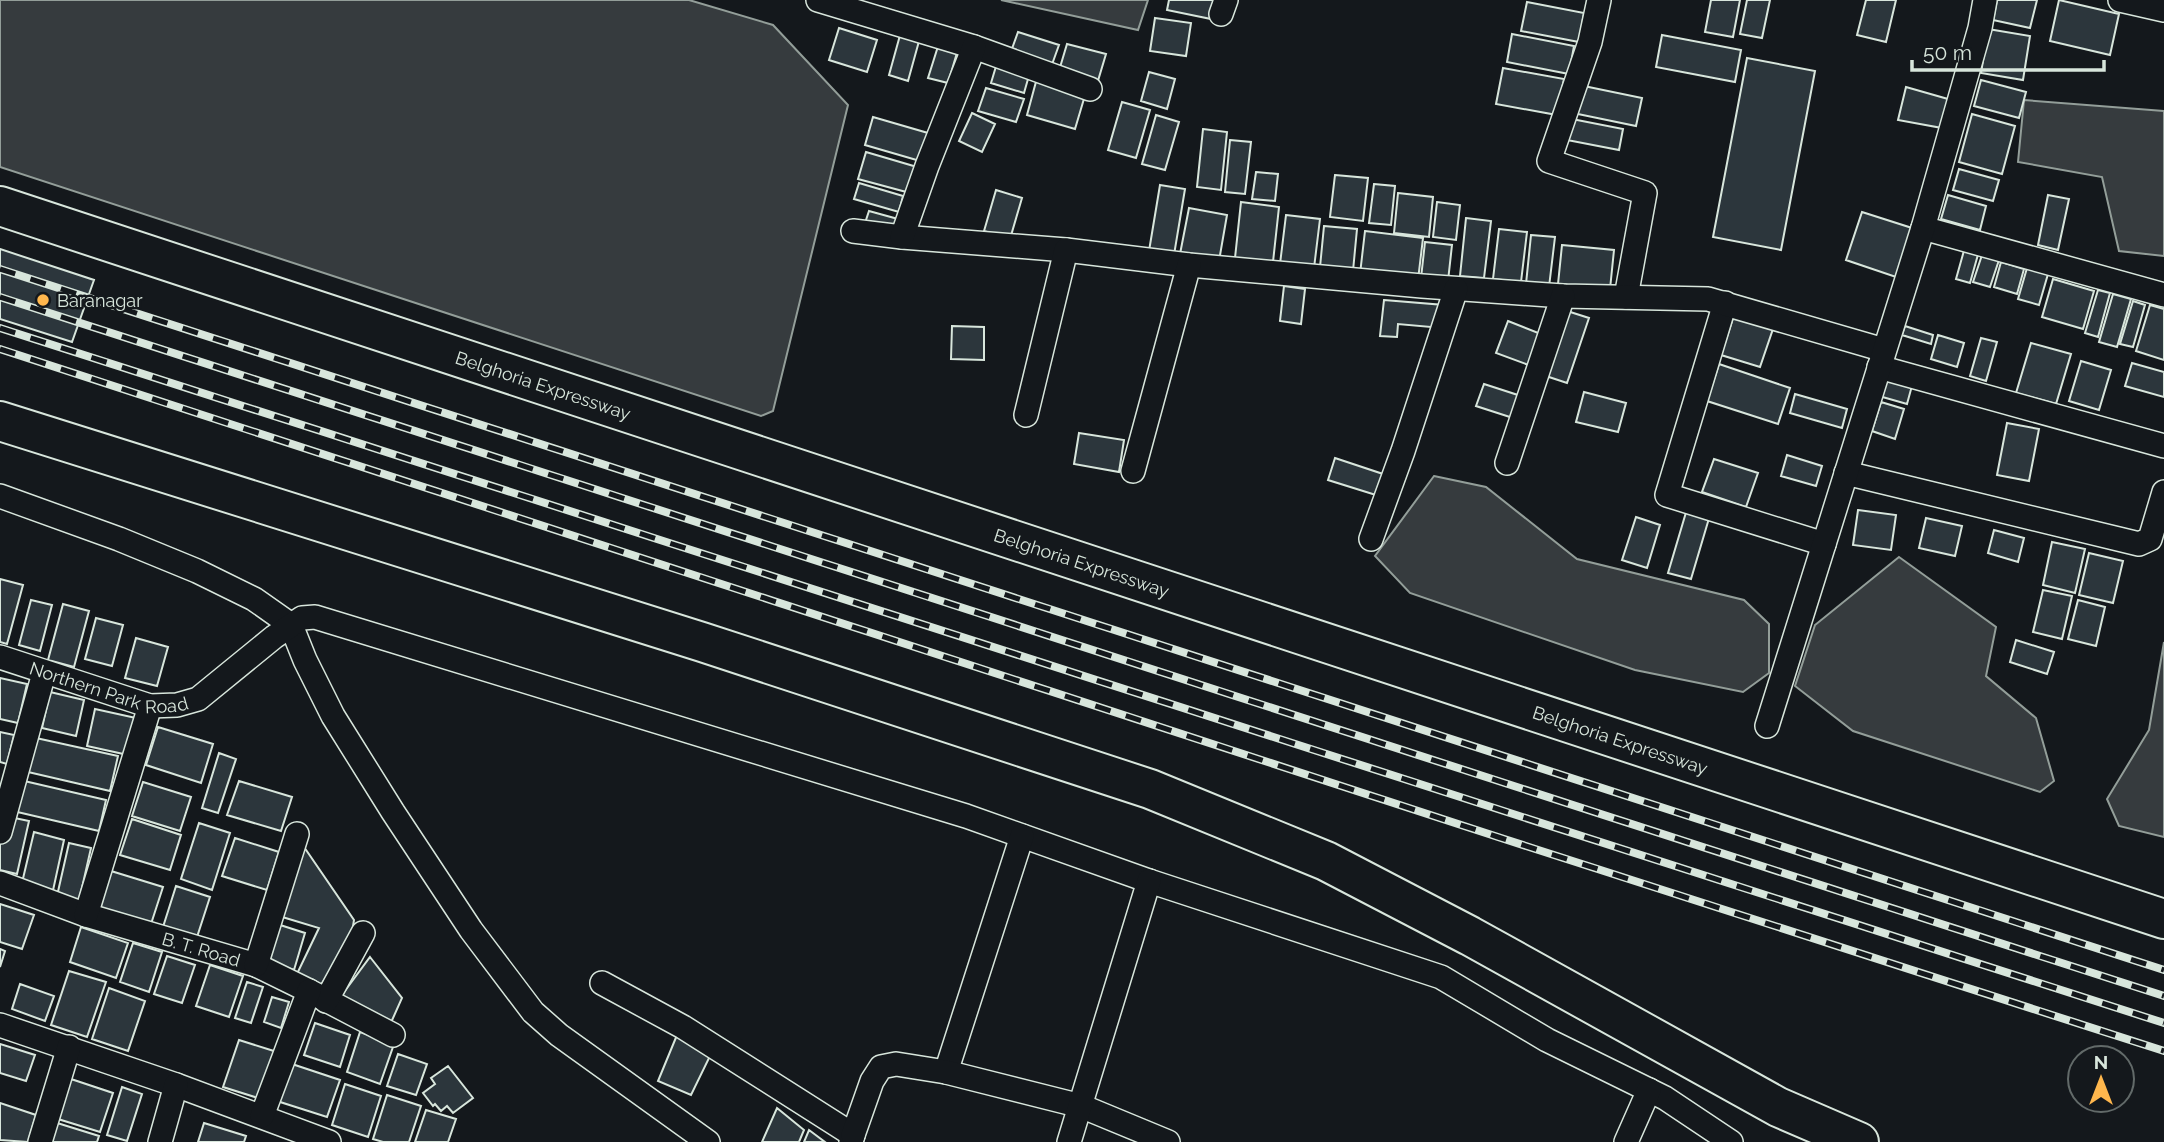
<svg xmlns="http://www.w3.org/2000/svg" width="2164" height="1142" viewBox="0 0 2164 1142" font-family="Raleway,sans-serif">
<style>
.water{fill:#363b3e;stroke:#939e99;stroke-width:2}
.building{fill:#2c363c;stroke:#d8e6dc;stroke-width:2}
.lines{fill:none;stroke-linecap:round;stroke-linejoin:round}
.minor-casing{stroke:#d8e6dc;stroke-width:26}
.motorway-casing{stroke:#d8e6dc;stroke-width:42}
.minor{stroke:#14181c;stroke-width:23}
.motorway{stroke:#14181c;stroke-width:38}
.rail-casing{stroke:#d8e6dc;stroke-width:8}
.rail{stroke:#14181c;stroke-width:5;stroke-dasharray:16;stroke-linecap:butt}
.poi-dot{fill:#ffb74d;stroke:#14181c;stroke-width:2.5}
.labels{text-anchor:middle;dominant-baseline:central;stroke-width:5;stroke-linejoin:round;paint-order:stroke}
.poi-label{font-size:18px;fill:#d8e6dc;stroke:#14181c;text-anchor:start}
.street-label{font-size:18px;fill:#d8e6dc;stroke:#14181c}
</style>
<rect width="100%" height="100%" fill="#14181c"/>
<path class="water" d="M0,0H689L773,25L848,105L773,411L761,416L0,167Z
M1001,0H1148L1138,30Z
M2024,100L2164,111V256L2119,251L2102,177L2018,162Z
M1434,476L1486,487L1577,559L1744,600L1769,624V673L1743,692L1635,670L1410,593L1375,556Z
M1899,557L1996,627L1986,676L2036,718L2054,781L2040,792L1853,731L1795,686L1815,625Z
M2164,642V837L2119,826L2107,799L2149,730Z"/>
<path class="building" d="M1169,0H1215L1211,19L1167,10Z
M1711,0H1740L1733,37L1705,32Z
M1747,0H1770L1762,38L1740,34Z
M1866,0H1896L1886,42L1857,35Z
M1997,0H2037L2030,28L1993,20Z
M2059,0L2119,14L2110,55L2050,41Z
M1527,2L1584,13L1579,42L1521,31Z
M1155,18L1191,23L1186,56L1150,51Z
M839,28L877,40L867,72L829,60Z
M902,28L921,34L908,81L889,75Z
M1988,29L2030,36L2023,80L1981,73Z
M1018,32L1059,45L1050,70L1009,57Z
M1512,34L1574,46L1569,74L1507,62Z
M1662,35L1741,50L1735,82L1656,67Z
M940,40L959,46L948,83L928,78Z
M1067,44L1106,54L1097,84L1058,74Z
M1747,58L1815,71L1781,250L1713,237Z
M997,63L1030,72L1024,93L991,83Z
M1503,68L1564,79L1557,115L1496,104Z
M1149,72L1175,79L1167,109L1141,101Z
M1037,78L1086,92L1075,129L1027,115Z
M1981,80L2026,92L2019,118L1974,106Z
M1579,85L1642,98L1636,126L1573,113Z
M1906,87L1948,99L1942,128L1898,120Z
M986,88L1024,99L1016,122L978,111Z
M1122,102L1150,110L1136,158L1108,150Z
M972,113L995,124L982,152L959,141Z
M1972,114L2015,126L2002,174L1959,162Z
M1156,115L1179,122L1165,170L1142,164Z
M873,117L928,133L920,161L865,145Z
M1572,119L1623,129L1619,150L1567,140Z
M1203,129L1227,132L1221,190L1197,187Z
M1230,140L1251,142L1245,194L1225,192Z
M866,152L917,167L910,193L858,179Z
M1959,169L1999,180L1993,201L1953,190Z
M1256,172L1278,174L1275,201L1252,199Z
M1335,175L1368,178L1363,221L1330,217Z
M859,183L903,196L899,212L854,199Z
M1374,184L1395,186L1391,225L1369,223Z
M1160,185L1185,189L1174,255L1149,251Z
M996,190L1022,198L1010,239L984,231Z
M1398,193L1433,197L1429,237L1394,233Z
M1948,195L1986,206L1980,230L1941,219Z
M2048,195L2069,199L2058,250L2038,245Z
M1241,202L1279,207L1273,262L1235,258Z
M1437,202L1460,205L1456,240L1433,237Z
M1189,208L1227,215L1219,261L1180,254Z
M869,211L898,219L895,232L865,223Z
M1862,212L1912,228L1896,277L1846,260Z
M1286,215L1320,219L1314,268L1280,264Z
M1466,218L1491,221L1484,278L1460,276Z
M1324,226L1357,229L1353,271L1320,267Z
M1499,229L1527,232L1521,282L1493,279Z
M1365,231L1423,238L1418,280L1360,274Z
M1531,235L1555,237L1549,287L1526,284Z
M1425,242L1452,245L1448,281L1421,278Z
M1562,245L1614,250L1610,289L1558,284Z
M1965,247L1979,251L1970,283L1956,279Z
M0,249L94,280L72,342L0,319Z
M1982,255L1999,260L1990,287L1973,282Z
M2001,262L2024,269L2017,294L1994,287Z
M2027,268L2048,274L2039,305L2018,299Z
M2053,279L2094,291L2083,329L2042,317Z
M1284,286L1305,289L1301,324L1280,321Z
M2098,290L2110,293L2098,337L2085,333Z
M2113,294L2131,299L2117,347L2099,342Z
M1384,300L1444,305L1442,328L1398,324L1397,337L1380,336Z
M2133,301L2145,305L2133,347L2120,344Z
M2150,305L2164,309V360L2136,351Z
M1736,309L1775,323L1760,367L1721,355Z
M1564,310L1589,318L1567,383L1543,375Z
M1508,321L1546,336L1534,367L1496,353Z
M952,326L984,327V360L951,359Z
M1905,326L1933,335L1931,344L1902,335Z
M1938,335L1964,343L1957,367L1931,359Z
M1981,338L1997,342L1986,381L1970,376Z
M2031,343L2071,354L2056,404L2016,393Z
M2081,361L2111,370L2099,410L2069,401Z
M2132,363L2164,372V397L2125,386Z
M1719,364L1790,388L1778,424L1707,401Z
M1885,373L1913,382L1907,404L1879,396Z
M1484,384L1524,397L1516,419L1476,406Z
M1584,392L1626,403L1618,432L1576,422Z
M1795,394L1847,409L1842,428L1790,413Z
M1881,402L1904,409L1895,439L1872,431Z
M2007,423L2039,429L2029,481L1997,475Z
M1079,433L1124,440L1119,472L1074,464Z
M1787,455L1822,466L1816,486L1781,476Z
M1335,458L1386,475L1379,496L1328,480Z
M1714,459L1758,473L1746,507L1702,492Z
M1687,509L1710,515L1691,579L1668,573Z
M1858,510L1896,515L1891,550L1853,545Z
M1636,517L1660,525L1647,568L1622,560Z
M1926,518L1962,526L1955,556L1919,548Z
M1994,530L2024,538L2018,562L1988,553Z
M2052,542L2085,549L2075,593L2043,585Z
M2089,553L2123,561L2113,603L2079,595Z
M0,579L23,585L7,644L0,642Z
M2043,590L2072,596L2062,639L2033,632Z
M31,600L52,605L40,651L19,645Z
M2078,600L2105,607L2096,646L2068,639Z
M63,604L89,611L74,667L48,660Z
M96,618L123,625L112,666L85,659Z
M136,638L168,647L157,686L125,678Z
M2016,640L2054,652L2047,674L2010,662Z
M0,678L27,684L18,723L0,719Z
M50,692L84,700L76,736L42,728Z
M95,709L136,718L128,755L87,746Z
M158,727L213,744L201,783L146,765Z
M0,732L14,735L7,764L0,762Z
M36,738L118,756L110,791L28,772Z
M219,753L236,759L218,813L202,808Z
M20,780L106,800L99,831L13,811Z
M239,781L292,797L281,831L227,815Z
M143,782L191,797L180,831L132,816Z
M5,816L29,821L17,874L0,870V839Z
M132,819L181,835L170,870L120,855Z
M199,823L230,833L212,890L181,879Z
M34,832L64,840L52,895L21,887Z
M235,838L279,852L267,890L222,876Z
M69,843L91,848L79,901L57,896Z
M302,844L354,920L351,939L319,988L295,978L319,928L279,916Z
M111,871L163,887L151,924L99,908Z
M176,886L210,897L197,937L163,927Z
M0,904L34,915L22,949L0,942Z
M277,924L305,933L294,970L265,961Z
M81,927L128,943L116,978L70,962Z
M133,943L162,952L149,992L120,982Z
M0,949L5,951L0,967Z
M167,956L195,965L182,1003L154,994Z
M370,957L402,998L389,1027L336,1003Z
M210,965L243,976L229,1017L196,1006Z
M69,971L106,982L87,1037L51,1025Z
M247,982L263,987L251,1023L235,1018Z
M20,984L54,996L45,1021L12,1009Z
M109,988L145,1001L128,1051L92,1039Z
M272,997L289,1002L281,1028L264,1022Z
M315,1023L350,1035L340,1067L304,1055Z
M360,1032L394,1044L380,1084L347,1072Z
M677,1035L711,1054L691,1095L658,1081Z
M239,1040L277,1052L261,1099L223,1087Z
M0,1044L35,1055L26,1081L0,1073Z
M398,1054L427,1064L416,1095L387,1086Z
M289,1063L340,1080L327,1117L277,1101Z
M448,1066L473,1098L453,1113L447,1106L441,1111L435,1104L433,1106L423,1093L435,1084L431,1078Z
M71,1079L113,1093L100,1132L58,1119Z
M345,1084L381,1096L368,1137L332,1125Z
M122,1087L142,1094L127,1141L107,1135Z
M387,1095L421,1106L409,1142H383L373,1139Z
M0,1103L36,1115L28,1142L0,1140Z
M777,1108L804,1130L799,1142H762Z
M426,1110L456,1119L448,1142H415Z
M54,1122L99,1136L97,1142H48Z
M204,1123L246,1136L244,1142H198Z
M809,1130L825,1142H804Z"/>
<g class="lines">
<g class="minor-casing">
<g id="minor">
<path d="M818,0L974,47L1090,89"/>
<path d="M1599,0L1590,42L1549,161L1645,193L1626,297"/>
<path d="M2120,0L2164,10"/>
<path d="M1221,14L1226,0"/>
<path d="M1923,228L2164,295"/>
<path d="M853,231L902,237L1066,250"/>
<path d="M902,237L927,166L974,47"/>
<path d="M1725,303L1667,495L1824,544"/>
<path d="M1879,367L2164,446"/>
<path d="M1026,415L1066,250L1189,265L1422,286L1563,296L1708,299L1884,350"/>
<path d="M1507,463L1563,296"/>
<path d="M1133,471L1189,265"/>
<path d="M1846,473L2139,544L2150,539L2164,492"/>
<path d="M0,496L119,539L197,571L254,599L291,625L305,660L333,716L393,812L471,930L533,1012L559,1035L708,1142"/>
<path d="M1371,539L1403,451L1456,289"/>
<path id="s1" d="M0,657L150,706L177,705L198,699L274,637L302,618L315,617L966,816L1149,881L1441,977L1547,1040L1665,1098L1731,1142"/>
<path d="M1767,726L1923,228L1980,28L1985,0"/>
<path d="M0,832L44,673"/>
<path id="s2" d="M0,883L86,915L256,965L309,991L393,1035"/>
<path d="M86,915L150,706"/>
<path d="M256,965L297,834"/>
<path d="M602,983L683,1027L853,1135L851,1142"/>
<path d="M326,1001L363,933"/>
<path d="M0,1025L176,1085L329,1142"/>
<path d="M946,1072L1022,836"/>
<path d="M262,1116L309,991"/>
<path d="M853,1135L872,1081L881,1067L896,1064L946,1072L1081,1106L1168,1142"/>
<path d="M40,1142L69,1047"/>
<path d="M160,1142L176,1085"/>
<path d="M1069,1142L1149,881"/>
<path d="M1626,1142L1649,1090"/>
</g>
</g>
<g class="motorway-casing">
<g id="motorway">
<path id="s3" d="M0,206L2164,919"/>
<path d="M0,421L702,642L1150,789L1326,861L1470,936L1778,1107L1859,1142"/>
</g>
</g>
<use href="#minor" class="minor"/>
<use href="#motorway" class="motorway"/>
<g class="rail-casing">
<path id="rail" d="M0,269L2164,970
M0,297L2164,996
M0,328L2164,1023
M0,349L1498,837L2164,1051"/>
</g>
<use href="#rail" class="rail"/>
</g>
<circle class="poi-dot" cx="43" cy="300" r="7"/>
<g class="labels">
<g class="poi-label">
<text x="57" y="300">Baranagar</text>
</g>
<g class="street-label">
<text stroke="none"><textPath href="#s3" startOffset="572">Belghoria Expressway</textPath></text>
<text stroke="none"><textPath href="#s3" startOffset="1139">Belghoria Expressway</textPath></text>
<text stroke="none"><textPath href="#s1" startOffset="114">Northern Park Road</textPath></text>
<text stroke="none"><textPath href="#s3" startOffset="1706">Belghoria Expressway</textPath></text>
<text stroke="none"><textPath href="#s2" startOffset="212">B. T. Road</textPath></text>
</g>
</g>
<g transform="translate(2101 1079)"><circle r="33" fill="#14181c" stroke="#626a69" stroke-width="2"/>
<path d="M0-5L12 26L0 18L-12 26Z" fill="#ffb74d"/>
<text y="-10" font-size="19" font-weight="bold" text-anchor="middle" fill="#d8e6dc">N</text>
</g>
<path d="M1912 60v10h192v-10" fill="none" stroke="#d8e6dc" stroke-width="3.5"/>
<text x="1923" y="60" font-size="21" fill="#d8e6dc" stroke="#14181c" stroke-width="5" paint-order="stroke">50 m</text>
</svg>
